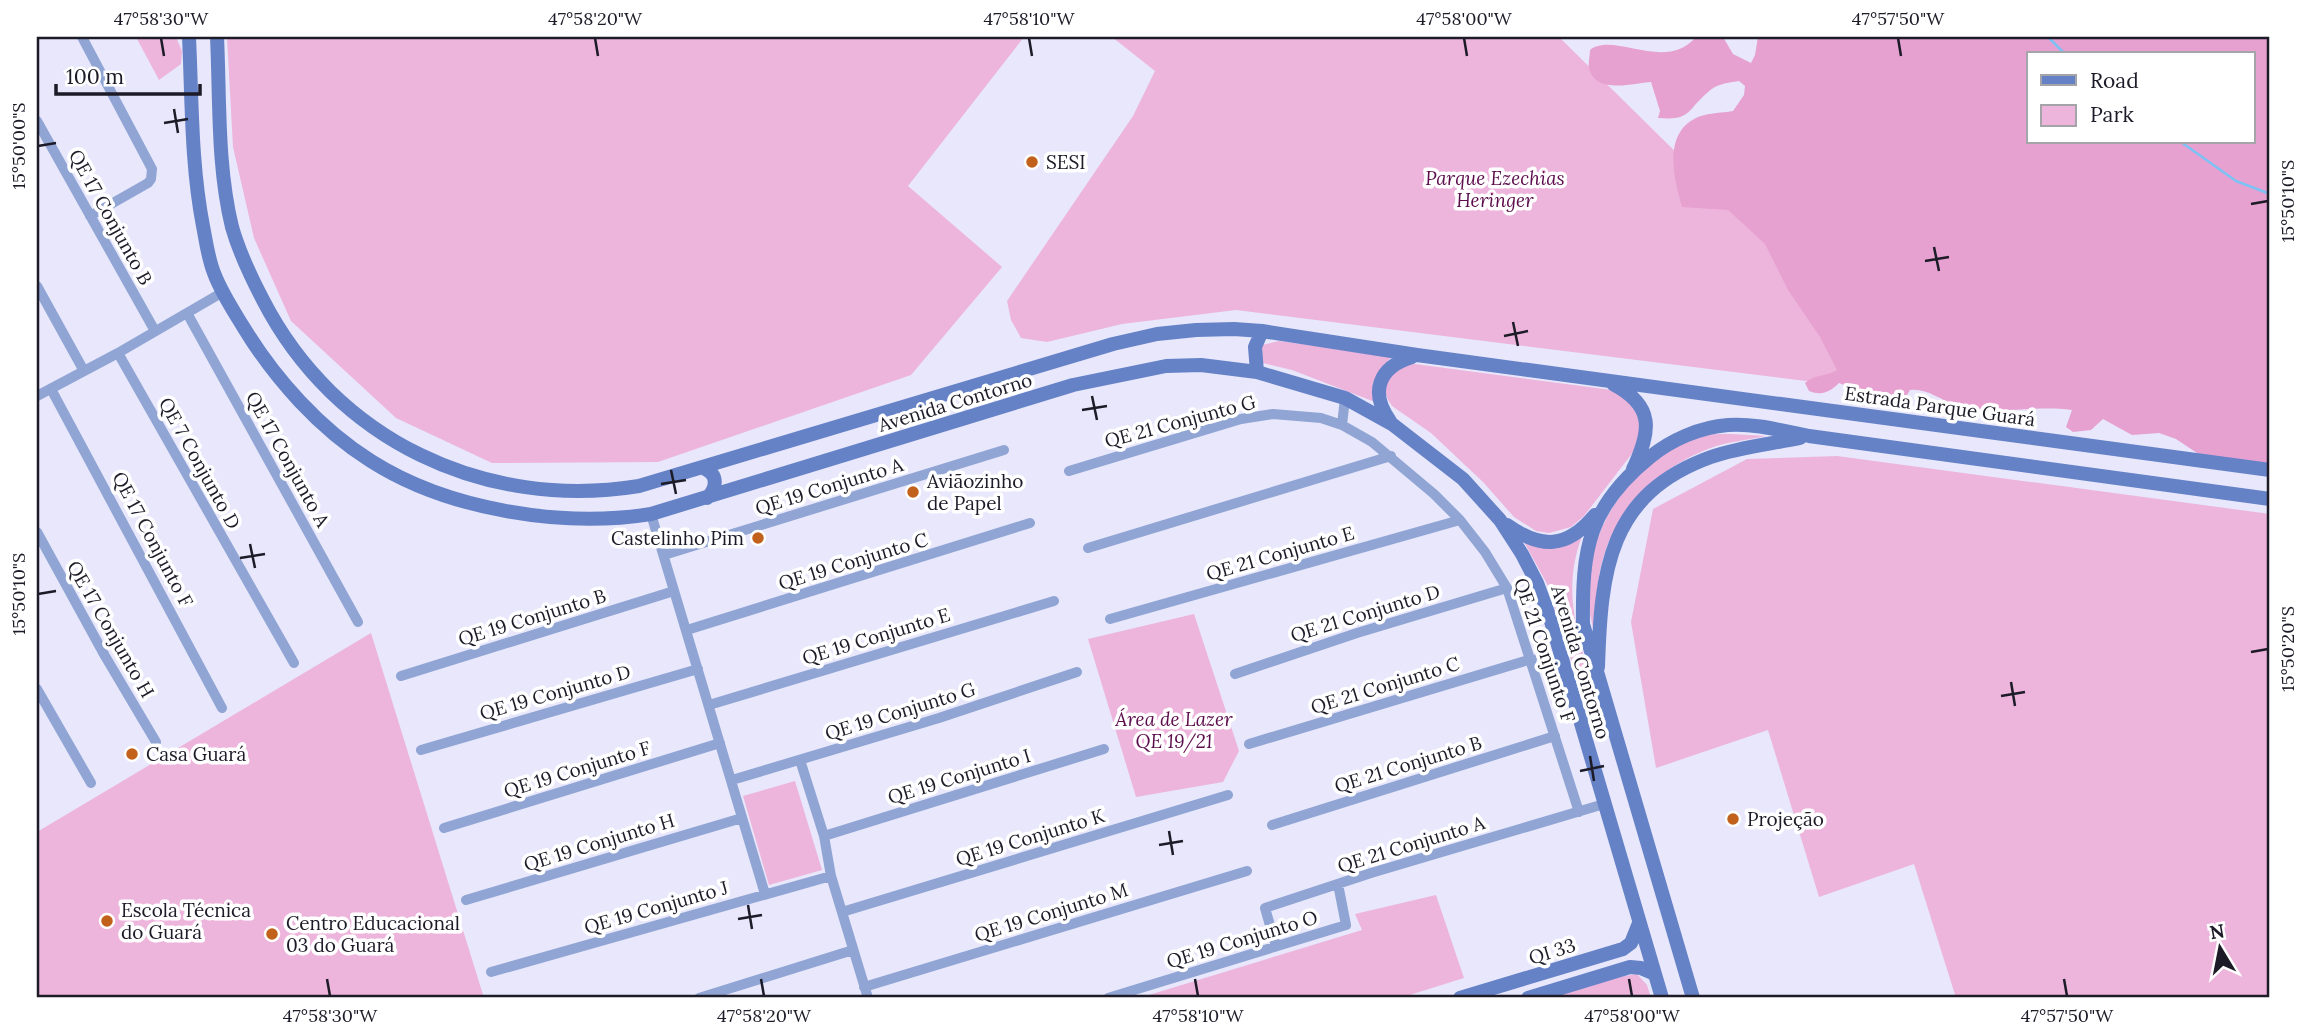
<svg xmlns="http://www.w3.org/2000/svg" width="2307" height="1035" viewBox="0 0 2307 1035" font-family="Lora,serif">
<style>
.green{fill:#edb5dc}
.forest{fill:#e6a1d1;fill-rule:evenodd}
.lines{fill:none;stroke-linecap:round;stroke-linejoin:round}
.stream{stroke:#7cc2f5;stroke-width:2.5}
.street{stroke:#90a5d4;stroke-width:10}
.secondary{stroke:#6582c7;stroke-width:14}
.ticks{fill:none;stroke:#1c1b27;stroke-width:2.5}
.poi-dot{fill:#c1611c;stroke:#fff;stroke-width:2.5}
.labels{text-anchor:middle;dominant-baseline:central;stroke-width:7;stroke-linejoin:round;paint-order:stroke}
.poi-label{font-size:19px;fill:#1c1b27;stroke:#fff;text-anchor:start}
.park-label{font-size:19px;font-style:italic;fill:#5c0c4c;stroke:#fff}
.street-label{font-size:19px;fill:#1c1b27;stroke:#fff}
.neatline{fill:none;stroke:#1c1b27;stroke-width:2.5}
.ticks-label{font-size:18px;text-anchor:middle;fill:#1c1b27}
</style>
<rect width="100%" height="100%" fill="#e8e7fc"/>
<path class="green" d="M136,37H176L182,51L181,64L159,80Z
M227,37H1024L908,186L1002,267L911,375L658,462L492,463L396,418L291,321L254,238L233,147Z
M1112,37H1559L1832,306L1868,355L1822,383L1236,310L1122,324L1047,342L1021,338L1011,320L1007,301L1133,116L1155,71Z
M1279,341L1393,356C1376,371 1375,380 1375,402L1292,370L1263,363L1259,358L1262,345Z
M1415,364L1612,390L1631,400L1642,424L1637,447L1584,516L1571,527L1549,533L1536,531L1514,517L1483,482L1431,433L1392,406L1387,398L1385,389L1387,379L1402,365Z
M1731,434L1766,436C1747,440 1726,442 1708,449C1649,472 1605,520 1598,584C1596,602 1597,620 1596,638C1570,560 1613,478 1684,441C1697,434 1716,434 1731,434Z
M1837,456L2270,514V998H1956L1914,864L1819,897L1768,730L1656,768L1631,622L1653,509L1747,459Z
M1582,536C1560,595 1580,640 1596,698L1584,701L1547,584L1523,540Z
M1194,614L1239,751L1223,782L1136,797L1088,639Z
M371,633L484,998H37V832Z
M795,781L822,870L769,885L743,796Z
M1436,895L1464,978L1400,998H1139L1362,930L1355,914Z
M1637,974L1647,985L1651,998H1548L1619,977Z"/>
<path class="forest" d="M1696,37H1723L1733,54L1751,63L1755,55L1758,37H2270V469L2212,463L2176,439L2159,433L2132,435L2103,419L2091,430L2073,432L2066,427L2072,410C2034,405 1993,416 1956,405C1940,400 1927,388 1910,390L1901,405L1893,407L1868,406L1849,387L1839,383C1830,392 1822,396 1809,391L1805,383C1814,374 1826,377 1837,370L1820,337L1788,290L1765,244L1728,210L1682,207C1674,179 1663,136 1694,119C1704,113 1722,113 1733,111L1744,95L1745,86L1739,81C1726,83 1716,84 1707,93C1687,110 1691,121 1658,118L1660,111L1651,82C1634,83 1595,95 1589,68C1588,63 1590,55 1590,50C1614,31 1665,73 1696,37ZM2029,54H2253V142H2029Z"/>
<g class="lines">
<path class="stream" d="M2048,37L2065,54
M2181,142L2236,181L2270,194"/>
<path class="street" d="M82,37L152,169L151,179L148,183L90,216
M37,121L155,331
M37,286L84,371
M187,313L358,622
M118,353L294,663
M51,389L222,708
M37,396L118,353L223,292
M1342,425L1345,398
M1069,471L1241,419L1273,414L1321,418L1342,425L1372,442L1434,494L1460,520L1485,552L1507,588L1579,812
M651,514L765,894
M37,532L105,656L156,742
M1088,548L1391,456
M664,555L1004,450
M1110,619L1460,520
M687,630L1030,523
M1235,674L1357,633L1507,588
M401,676L674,591
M37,689L91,783
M709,705L1054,601
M1249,744L1532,659
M421,750L698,669
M800,760L824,836L831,876L868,998
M732,780L939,718L1077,672
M1272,825L1555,736
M444,828L720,743
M824,836L1104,749
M466,900L742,818
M842,912L1228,795
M1276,946L1265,908L1371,873L1604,804
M491,972L831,876
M864,987L1247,871
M699,998L853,950
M1108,998L1346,925L1338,884"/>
<path class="secondary" d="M189,37C192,100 191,164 203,226C206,241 208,258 214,273C221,292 233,310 244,328C275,379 320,429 371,461C448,510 562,528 651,514L1073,385L1166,366L1201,365L1257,372L1345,398L1392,424L1463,479L1500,520L1522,554L1537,583L1550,618L1662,998
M217,37C220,99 217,166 232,227C239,252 251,277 263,300C335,440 485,511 639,486L1113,344L1157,334L1196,330L1234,329L1262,331L1417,355L2270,470
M1257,372L1255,347L1262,331
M1613,384C1655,406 1651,431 1633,469
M1390,421C1369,392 1379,367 1412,357
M703,468C719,474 717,488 707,498
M1507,525C1541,549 1567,549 1595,515
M1598,667C1601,571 1608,494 1711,457C1739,447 1771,444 1800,438
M1578,717L1595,713L1610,720
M1460,998L1623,949L1631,943L1639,923
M1528,998L1630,967L1641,968L1655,974
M1693,998L1583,624C1582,549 1588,507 1650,457C1671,440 1700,427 1728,425C1755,423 1783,431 1809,436L2270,499"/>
</g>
<path class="ticks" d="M161,38L164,56M595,38L598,56M1029,38L1032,56M1464,38L1467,56M1898,38L1901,56M174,109L178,133M164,123L188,119M38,146L56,143M2251,204L2268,201M1934,247L1939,271M1925,261L1949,257M1513,322L1518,346M1504,336L1528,331M1092,396L1097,420M1082,410L1107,406M671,470L676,494M661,484L686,480M250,544L255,568M240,558L265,554M38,594L56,591M2251,652L2268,649M2011,682L2015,706M2001,696L2025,692M1590,756L1594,781M1580,771L1604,766M1169,831L1173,855M1159,845L1183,841M748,905L752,929M738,919L762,915M327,979L330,996M761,979L764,996M1195,979L1198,996M1629,979L1632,996M2064,979L2067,996"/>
<g class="poi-dot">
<circle cx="1032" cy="162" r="7"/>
<circle cx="913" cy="492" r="7"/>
<circle cx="758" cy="538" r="7"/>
<circle cx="132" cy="754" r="7"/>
<circle cx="1733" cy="819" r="7"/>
<circle cx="107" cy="921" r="7"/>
<circle cx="272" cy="934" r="7"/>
</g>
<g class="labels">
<g class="poi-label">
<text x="1046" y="162">SESI</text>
<text x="927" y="481">Aviãozinho<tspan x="927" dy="22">de Papel</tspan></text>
<text x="744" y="538" text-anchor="end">Castelinho Pim</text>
<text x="146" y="754">Casa Guará</text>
<text x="1747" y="819">Projeção</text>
<text x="121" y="910">Escola Técnica<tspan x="121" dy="22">do Guará</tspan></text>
<text x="286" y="923">Centro Educacional<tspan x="286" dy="22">03 do Guará</tspan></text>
</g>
<g class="park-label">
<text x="1495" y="178">Parque Ezechias<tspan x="1495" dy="22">Heringer</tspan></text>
<text x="1174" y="719">Área de Lazer<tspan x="1174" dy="22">QE 19/21</tspan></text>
</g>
<g class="street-label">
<text transform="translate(111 217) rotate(61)">QE 17 Conjunto B</text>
<text transform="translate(955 402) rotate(-17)">Avenida Contorno</text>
<text transform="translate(1940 406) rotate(8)">Estrada Parque Guará</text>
<text transform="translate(1180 421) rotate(-15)">QE 21 Conjunto G</text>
<text transform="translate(288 459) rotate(61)">QE 17 Conjunto A</text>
<text transform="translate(200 463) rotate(61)">QE 7 Conjunto D</text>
<text transform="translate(829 486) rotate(-17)">QE 19 Conjunto A</text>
<text transform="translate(153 539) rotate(62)">QE 17 Conjunto F</text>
<text transform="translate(1280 553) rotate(-16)">QE 21 Conjunto E</text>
<text transform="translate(853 561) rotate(-17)">QE 19 Conjunto C</text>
<text transform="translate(1365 613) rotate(-17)">QE 21 Conjunto D</text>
<text transform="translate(532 617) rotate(-17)">QE 19 Conjunto B</text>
<text transform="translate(111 629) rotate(60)">QE 17 Conjunto H</text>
<text transform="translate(876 636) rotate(-17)">QE 19 Conjunto E</text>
<text transform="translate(1545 650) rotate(71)">QE 21 Conjunto F</text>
<text transform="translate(1581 662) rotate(73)">Avenida Contorno</text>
<text transform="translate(1385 685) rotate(-17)">QE 21 Conjunto C</text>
<text transform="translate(555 692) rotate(-16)">QE 19 Conjunto D</text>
<text transform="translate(900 711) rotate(-17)">QE 19 Conjunto G</text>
<text transform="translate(1408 764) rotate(-17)">QE 21 Conjunto B</text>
<text transform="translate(577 769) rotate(-17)">QE 19 Conjunto F</text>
<text transform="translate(959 776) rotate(-17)">QE 19 Conjunto I</text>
<text transform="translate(1030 837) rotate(-17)">QE 19 Conjunto K</text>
<text transform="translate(599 842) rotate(-17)">QE 19 Conjunto H</text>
<text transform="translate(1411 844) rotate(-17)">QE 21 Conjunto A</text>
<text transform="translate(656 907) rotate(-16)">QE 19 Conjunto J</text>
<text transform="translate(1051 912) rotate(-17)">QE 19 Conjunto M</text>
<text transform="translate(1242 939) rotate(-17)">QE 19 Conjunto O</text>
<text transform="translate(1552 951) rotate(-17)">QI 33</text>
</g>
</g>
<rect width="2307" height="1035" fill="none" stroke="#ffffff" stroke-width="77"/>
<rect x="2027" y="52" width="228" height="91" fill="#ffffff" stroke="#a4a4a9" stroke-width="2"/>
<rect x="2041" y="75" width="35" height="10" fill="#6582c7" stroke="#a4a4a9" stroke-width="2"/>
<text x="2090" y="88" font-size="21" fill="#1c1b27">Road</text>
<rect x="2041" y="105" width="35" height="21" fill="#edb5dc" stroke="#a4a4a9" stroke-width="2"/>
<text x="2090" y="122" font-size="21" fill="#1c1b27">Park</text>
<g transform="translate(2220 948) rotate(350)" stroke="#ffffff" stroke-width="5" paint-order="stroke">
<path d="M0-5L12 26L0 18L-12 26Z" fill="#1c1b27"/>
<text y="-10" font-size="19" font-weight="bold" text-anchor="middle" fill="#1c1b27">N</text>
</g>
<path d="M56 84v10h144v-10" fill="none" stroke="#1c1b27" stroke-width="3.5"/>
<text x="66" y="84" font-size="21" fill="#1c1b27" stroke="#ffffff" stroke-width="5" paint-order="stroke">100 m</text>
<rect x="38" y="38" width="2230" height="958" class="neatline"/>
<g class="ticks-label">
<text x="161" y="25">47°58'30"W</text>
<text x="595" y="25">47°58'20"W</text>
<text x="1029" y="25">47°58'10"W</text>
<text x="1464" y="25">47°58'00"W</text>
<text x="1898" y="25">47°57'50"W</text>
<text transform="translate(19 146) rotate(-90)" y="6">15°50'00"S</text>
<text transform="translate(2288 201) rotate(-90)" y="6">15°50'10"S</text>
<text transform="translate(19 594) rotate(-90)" y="6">15°50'10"S</text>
<text transform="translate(2288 649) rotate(-90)" y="6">15°50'20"S</text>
<text x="330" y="1022">47°58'30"W</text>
<text x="764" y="1022">47°58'20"W</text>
<text x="1198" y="1022">47°58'10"W</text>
<text x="1632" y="1022">47°58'00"W</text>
<text x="2067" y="1022">47°57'50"W</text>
</g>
</svg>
